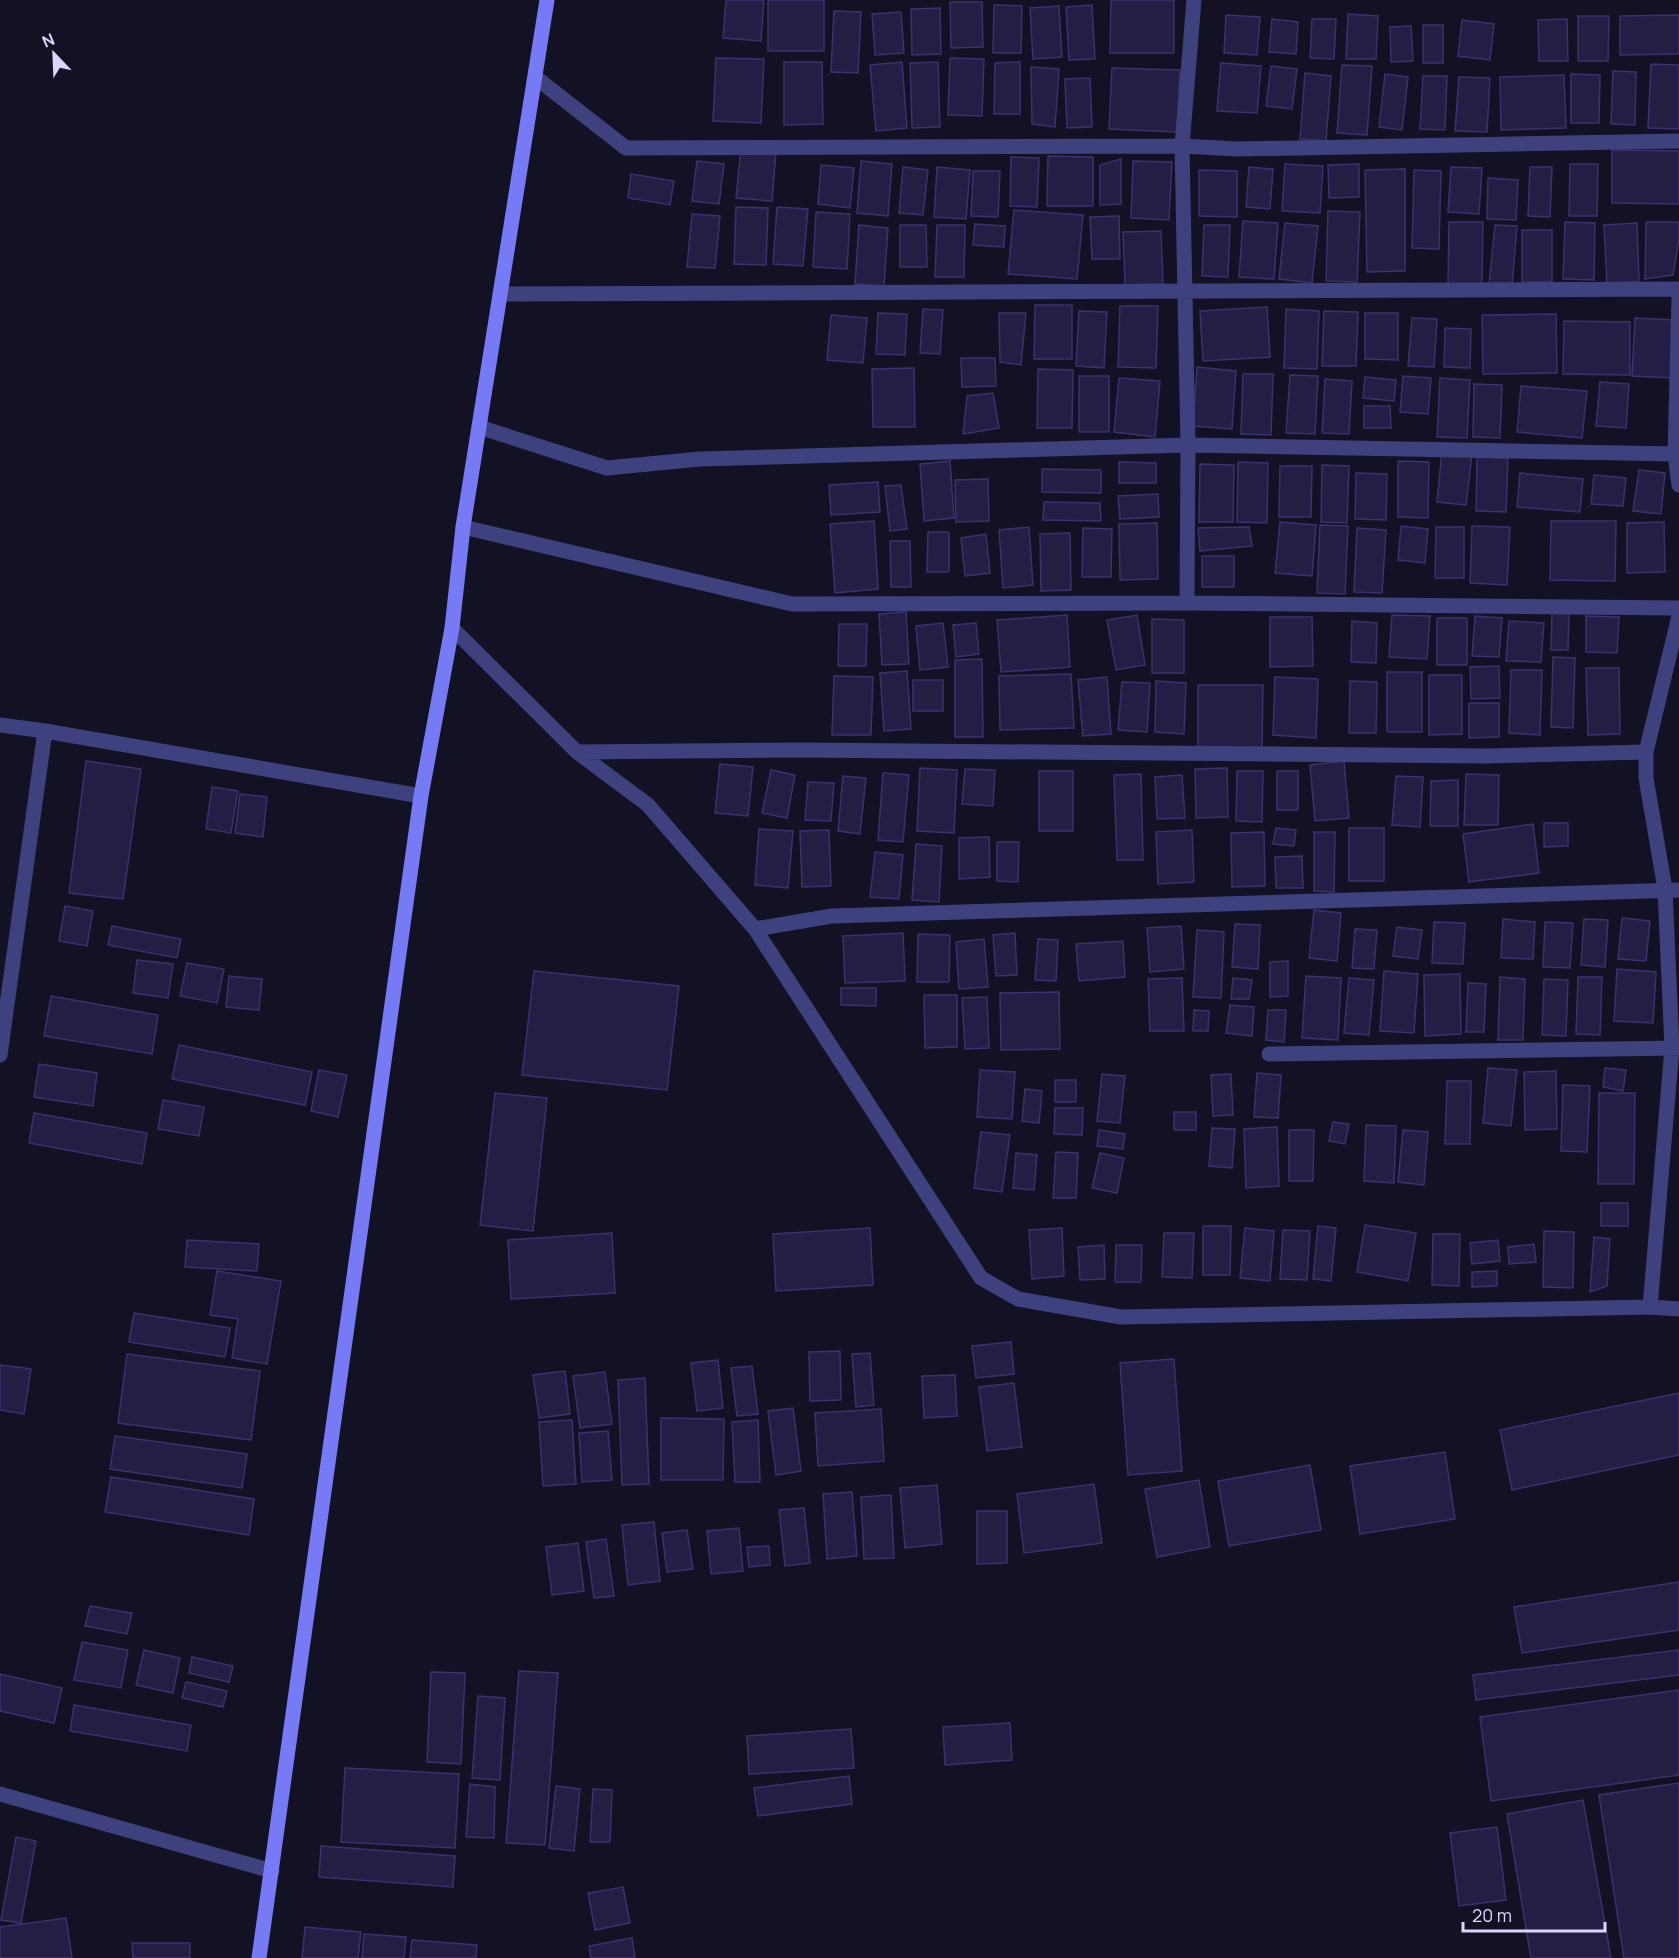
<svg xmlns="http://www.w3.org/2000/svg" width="1679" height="1958" viewBox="0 0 1679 1958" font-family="Manrope,sans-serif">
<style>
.building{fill:#241e44;stroke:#3a326e;stroke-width:1.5}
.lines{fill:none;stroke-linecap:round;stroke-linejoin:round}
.street{stroke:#3f417f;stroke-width:15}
.secondary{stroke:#767af4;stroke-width:15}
</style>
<rect width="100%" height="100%" fill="#131124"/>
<path class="building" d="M726,0H764L761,41L723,38Z
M768,0H824V51H768Z
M1111,0H1174V53H1110Z
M950,2H982L983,47L951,48Z
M994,5L1022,6L1021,53H993Z
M1092,5L1095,59L1069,60L1066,7Z
M1059,6L1062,57L1033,59L1030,8Z
M940,8L941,54L912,55L911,9Z
M834,11L861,12L858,73L831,72Z
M901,12L904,53L875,55L872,14Z
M1348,14L1378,16L1376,59H1346Z
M1226,15L1260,17L1257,55L1224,53Z
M1679,15V54L1620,55V16Z
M1578,16H1609L1608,61H1578Z
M1272,19L1298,22L1296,54L1269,52Z
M1312,19H1336L1334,59L1310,58Z
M1567,19L1568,61H1539L1538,20Z
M1462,20L1494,24L1490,60L1458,56Z
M1423,25H1443V63H1423Z
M1411,26L1413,61L1391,62L1390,27Z
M716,58L764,59L761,123L713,121Z
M950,58L984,59L982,116L948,115Z
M784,62H822L823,124L784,125Z
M902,62L907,128L876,131L870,65Z
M938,62L940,127L912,128L910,63Z
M1020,62V114H994L995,63Z
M1221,63L1261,66L1257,113L1217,111Z
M1651,64L1679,65V129L1648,128Z
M1342,65L1372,66L1367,135L1337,133Z
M1271,66L1297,69L1292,109L1266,106Z
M1031,67L1059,69L1055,127L1032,124Z
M1112,68L1180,70L1177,132L1109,129Z
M1613,71L1636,72L1635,125L1611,124Z
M1305,73L1331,76L1326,141L1300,139Z
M1385,74L1408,77L1402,130L1379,127Z
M1571,74L1600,75L1599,123H1571Z
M1564,75L1566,128L1501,130L1500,77Z
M1423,76H1447L1445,130L1420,129Z
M1459,77L1490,78L1487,132L1455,131Z
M1090,78L1092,127L1067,128L1065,79Z
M741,148L776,151L772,201L736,198Z
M1612,150L1679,151V204L1612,203Z
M1048,156L1093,157V206H1047Z
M1011,157L1039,158L1037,207L1010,206Z
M1121,159V204L1100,205V165Z
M697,161L724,164L719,204L692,201Z
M861,161L892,164L888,216L857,213Z
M1133,161L1172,162L1169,220L1131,218Z
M1285,164L1323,166L1320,213L1282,211Z
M1359,164V197L1329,198L1328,165Z
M1570,164H1598L1597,216H1569Z
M821,165L854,168L850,208L818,204Z
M903,167L928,170L923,215L899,213Z
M937,167L970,170L966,219L934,217Z
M1249,167L1273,169L1270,209L1246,207Z
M1451,167L1482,168L1479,214L1448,212Z
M1530,167H1552L1550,217L1528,216Z
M1405,169V271L1367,272L1365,170Z
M1199,170L1237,171V217L1199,216Z
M1414,170L1441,171L1439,249L1412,248Z
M973,171H1000L998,217L971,216Z
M631,174L674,181L670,205L628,198Z
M1488,178L1518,180L1516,220L1487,219Z
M736,207L768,208L766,265L734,264Z
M777,207L808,209L803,266L773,264Z
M1014,210L1083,215L1077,279L1008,274Z
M1328,211L1360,212L1357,282L1326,281Z
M816,212L850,214L847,269L813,267Z
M692,214L720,216L715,268L687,267Z
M1119,216L1120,259H1092L1090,217Z
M1243,221L1278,223L1274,279L1239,277Z
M1449,222H1483L1482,284H1448Z
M1565,222L1595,223L1594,280L1563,279Z
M1646,222H1679V239L1673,275L1645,279Z
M1285,223L1318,226L1312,283L1279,279Z
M1637,223L1639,282L1607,283L1604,225Z
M975,224L1005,226L1004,247L973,245Z
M859,225L888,228L884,286L855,284Z
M900,225H926L927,267H900Z
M937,225H965L964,277H935Z
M1204,225H1230L1228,277L1202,276Z
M1495,225L1517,226L1512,287L1489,285Z
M1522,230H1552V282H1522Z
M1161,231L1163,284L1125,285L1123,232Z
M1035,305H1072V359H1034Z
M1120,306H1158L1156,368L1118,367Z
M1267,307L1270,357L1203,361L1200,311Z
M923,309L943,310L940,354L920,353Z
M1286,309L1319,311L1317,369L1284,368Z
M1079,311L1107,312L1104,368L1076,366Z
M1324,311L1358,312L1356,366H1322Z
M878,313L907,314L905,355L876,354Z
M999,313H1026L1021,365L1000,362Z
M1365,313H1398V360L1365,359Z
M1556,314L1557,373L1483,374L1482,315Z
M831,315L867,318L863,363L827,360Z
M1412,318L1437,319L1434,367L1408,366Z
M1635,318L1676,320L1672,378L1632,376Z
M1564,321L1630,322V375L1563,374Z
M1445,328L1471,329L1470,368L1444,367Z
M961,358H995L996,386L962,387Z
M1197,367L1236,371L1232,429L1193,426Z
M914,368L915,427H873L872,369Z
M1038,369L1073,370L1072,428H1037Z
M1243,374H1273L1271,435L1241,434Z
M1290,375L1318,376L1315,434L1286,433Z
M1079,376H1109V432H1079Z
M1403,376L1431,378L1428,414L1400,412Z
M1365,377L1396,380L1394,401L1363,398Z
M1119,378L1160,381L1155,437L1114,432Z
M1440,378L1470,380L1467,438L1437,437Z
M1325,379L1352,381L1349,434L1322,433Z
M1600,382L1629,384L1626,428L1596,426Z
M1474,384L1502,385L1500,438L1473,437Z
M1521,386L1587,391L1582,438L1517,432Z
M993,393L999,428L963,434L967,396Z
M1364,406H1390L1391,428H1364Z
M1442,451L1472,454L1466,505L1437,502Z
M1477,457L1508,458L1506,512L1476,511Z
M950,461L954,518L924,521L920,464Z
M1398,461L1429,462L1428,518L1398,517Z
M1119,462L1156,463V483H1119Z
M1238,462L1268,463L1267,523L1237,522Z
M1200,464L1234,465L1233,522H1199Z
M1322,465L1349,466L1347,523L1321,522Z
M1280,466H1312L1311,517H1279Z
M1042,469L1101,470V493L1042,492Z
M1639,470L1665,473L1661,514L1633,511Z
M1356,473L1387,474L1386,520L1355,519Z
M1520,473L1583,479L1580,512L1517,507Z
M1594,475L1626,478L1623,506L1591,504Z
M988,479L989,521L956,522L955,480Z
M878,482L880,512L831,515L829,485Z
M901,485L907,529L890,531L885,486Z
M1158,494L1159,517L1120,519L1118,496Z
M1044,502L1100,503L1101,521L1043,520Z
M874,521L878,589L835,593L830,524Z
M1551,521H1616L1615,581L1550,580Z
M1280,522L1316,525L1312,576L1275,573Z
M1664,522L1665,572L1627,573V523Z
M1157,523L1158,579L1120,580L1119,524Z
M1320,525L1348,526L1345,594L1317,593Z
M1401,526L1428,529L1425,563L1398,560Z
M1472,526L1510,527L1507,585L1470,583Z
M1029,527L1033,585L1003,588L999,530Z
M1249,527L1252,546L1200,551L1198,528Z
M1436,527H1464V578H1435Z
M1083,528L1112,529L1111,577H1082Z
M1357,528L1386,530L1382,593L1354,592Z
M928,532H949V572H927Z
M1070,533L1071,590L1041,591L1040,534Z
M986,534L990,573L965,576L961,538Z
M890,541H910L911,587H891Z
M1202,556H1234V587H1202Z
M906,612L909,664L882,665L879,614Z
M1552,613H1569L1568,650H1551Z
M1067,615L1070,667L1001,672L997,620Z
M1137,615L1145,665L1116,670L1107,620Z
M1392,615L1430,616L1427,659L1389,657Z
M1475,616L1502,618L1499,657L1472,656Z
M1586,616L1619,617L1617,653L1586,652Z
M1270,617H1312L1313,666L1270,667Z
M1437,618H1467V665H1437Z
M1152,619L1184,620V673H1152Z
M1352,621L1377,623L1376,663L1351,662Z
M1509,621L1544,623L1541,662L1506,661Z
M943,623L948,667L920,670L916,626Z
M976,623L979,654L956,657L953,625Z
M839,624H867L866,666H838Z
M1553,657L1575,658L1573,728L1551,727Z
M982,659L983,737H955V660Z
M1499,666L1500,698L1471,699L1470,667Z
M1586,668H1619L1620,734L1588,735Z
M1511,670H1542L1540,735L1509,733Z
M907,671L911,729L884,731L880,673Z
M1387,672H1422V732H1387Z
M1071,674L1074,728L1000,730L999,676Z
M1429,675H1462V734L1429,735Z
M834,676L873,677L871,735H832Z
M1107,677L1111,734L1083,736L1078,680Z
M1275,677L1318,679L1316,738L1273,735Z
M913,680H943V711H913Z
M1156,681L1186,683L1184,734L1155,732Z
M1350,681L1377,682L1376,733H1349Z
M1122,682L1150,683L1147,732L1118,730Z
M1198,685H1263L1262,748H1198Z
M1469,703H1499V737L1469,738Z
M86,761L141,769L123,899L69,893Z
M1344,761L1349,818L1315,821L1310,765Z
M720,764L753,767L748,816L715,813Z
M920,768L957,770L954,833L917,831Z
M1227,768L1228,817L1196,818L1195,769Z
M965,769L995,770L993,806L962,804Z
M771,770L795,775L787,818L762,813Z
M1039,771H1073V831H1039Z
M1237,771H1263L1262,822L1236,821Z
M1277,771H1298V810H1277Z
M883,773L909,775L903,842L878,840Z
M1141,774L1143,860H1117L1114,775Z
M1466,774L1499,775L1498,825H1464Z
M1182,775L1185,818L1157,819L1155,777Z
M843,776L866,778L860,834L838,831Z
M1396,776L1423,777L1420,827L1392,825Z
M1458,780V826H1430L1431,781Z
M808,782L834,783L831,821L805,820Z
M212,787L238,791L231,833L206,829Z
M240,794L267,797L263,837L235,833Z
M1544,823H1568V846L1544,847Z
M1533,824L1539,873L1469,882L1463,834Z
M1276,828L1296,830L1294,846L1273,844Z
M1349,828H1384V881H1349Z
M759,829L793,831L788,888L755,885Z
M829,830L831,886L802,887L800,831Z
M1192,830L1194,882L1158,884L1156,832Z
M1264,832L1265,886L1232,887L1231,833Z
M1314,832H1335L1334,892L1314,891Z
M989,837L990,877L959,879V838Z
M997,842H1019L1018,882L997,881Z
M916,844L942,846L939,902L912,900Z
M875,852L903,855L899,899L870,897Z
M1302,856L1303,888H1276L1275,857Z
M65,906L93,911L87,946L59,941Z
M1314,910L1341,913L1337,961L1309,958Z
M1622,918L1650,921L1646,961L1618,959Z
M1503,919L1535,922L1533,959L1501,958Z
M1584,919L1608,920L1605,967L1581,965Z
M1434,922L1465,923L1463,964L1432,963Z
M1545,922L1573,923L1570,968L1543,967Z
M1235,924L1260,925L1258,969L1232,967Z
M112,926L181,939L177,958L108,945Z
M1181,926L1184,969L1150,972L1147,928Z
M1397,927L1422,930L1418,959L1393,956Z
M1355,929L1377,930L1374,969L1352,968Z
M1197,930L1224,932L1221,998L1193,997Z
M903,933L905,981L845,983L843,936Z
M1015,933L1017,975L996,976L993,935Z
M918,934L950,935L949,982H917Z
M984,939L988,987L959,989L956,942Z
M1038,939L1058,940L1056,981L1035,980Z
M1123,941L1125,977L1079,981L1076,944Z
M137,960L173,964L168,998L133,993Z
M1288,961V996L1270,997V962Z
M187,963L224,969L217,1003L180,996Z
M1617,969L1656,972L1653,1023L1614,1021Z
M534,971L679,986L667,1090L522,1075Z
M1384,971L1418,974L1414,1033L1380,1031Z
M1460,974L1461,1034L1425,1036L1424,975Z
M229,976L262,979L259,1010L226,1007Z
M1306,976L1341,978L1338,1040L1302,1038Z
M1500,977L1525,979L1523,1040H1498Z
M1578,977H1602L1600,1035L1576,1034Z
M1182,978L1184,1031H1150L1148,979Z
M1233,978L1252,980L1249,999H1231Z
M1349,978L1374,980L1369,1035L1344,1033Z
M1544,979L1568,980L1566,1036L1542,1035Z
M1468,983L1486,984L1484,1032H1466Z
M841,988H876V1006L841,1005Z
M1059,992L1060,1049L1001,1050L1000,993Z
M924,995H957V1047L925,1048Z
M51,996L158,1015L152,1054L44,1036Z
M987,997L989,1048L965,1049L962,998Z
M1230,1005L1254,1007L1252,1036L1226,1033Z
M1194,1010L1209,1011L1208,1031H1193Z
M1268,1010H1286L1284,1042L1266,1040Z
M179,1045L312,1072L305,1105L172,1079Z
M39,1064L97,1073L93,1106L34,1097Z
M1488,1068L1517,1070L1511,1126L1483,1123Z
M1605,1068L1626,1070L1623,1091L1603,1087Z
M319,1070L347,1075L338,1117L311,1111Z
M980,1070L1015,1072L1012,1119L977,1117Z
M1556,1071L1557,1129L1525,1130L1524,1072Z
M1257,1073L1281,1075L1278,1118L1254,1117Z
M1102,1074L1125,1076L1120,1123L1097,1121Z
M1231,1074L1233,1115L1213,1116L1211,1075Z
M1055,1080H1076V1102H1055Z
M1447,1081H1471L1470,1144H1445Z
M1563,1085L1590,1086L1587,1152L1561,1151Z
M1025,1089L1042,1091L1039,1123L1022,1121Z
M495,1093L547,1098L533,1231L480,1225Z
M1599,1093H1635L1634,1184H1598Z
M163,1100L204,1107L199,1136L158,1129Z
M1055,1108H1083L1082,1135L1054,1134Z
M1174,1112H1196V1130H1174Z
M34,1113L147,1133L142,1164L29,1143Z
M1333,1122L1349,1124L1345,1144L1329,1141Z
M1366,1125L1396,1126L1394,1183L1364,1181Z
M1277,1127L1279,1186L1246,1188L1244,1129Z
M1212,1128L1235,1129L1232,1168L1209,1166Z
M1099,1130L1125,1134L1123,1149L1097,1146Z
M1289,1130H1314L1313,1181H1289Z
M1403,1130L1428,1132L1424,1185L1398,1182Z
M981,1132L1010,1135L1002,1192L974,1188Z
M1056,1152L1078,1153L1076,1198H1053Z
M1016,1153L1037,1155L1034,1190L1013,1188Z
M1100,1153L1124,1158L1117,1193L1092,1188Z
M1601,1203H1628V1226H1601Z
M1365,1225L1416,1233L1408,1281L1357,1272Z
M1203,1226H1231L1230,1275H1203Z
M1318,1226L1336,1228L1331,1281L1313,1279Z
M870,1228L873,1285L776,1291L773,1234Z
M1062,1228L1064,1276L1032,1279L1029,1230Z
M1245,1228L1274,1231L1270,1281L1240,1278Z
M1283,1230L1310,1231L1307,1280L1280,1279Z
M1544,1231L1574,1232L1573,1288L1543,1287Z
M612,1233L615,1293L511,1299L508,1240Z
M1164,1233H1194L1192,1278L1162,1277Z
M1433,1234H1460L1459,1286L1432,1285Z
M1594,1237L1610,1239L1607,1286L1590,1292Z
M187,1240L259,1244L257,1271L185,1267Z
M1498,1240L1500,1261L1472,1264L1470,1243Z
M1534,1244L1536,1262L1509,1264L1508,1247Z
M1104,1245L1105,1279L1080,1280L1078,1247Z
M1116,1245H1142L1141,1282H1115Z
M217,1271L281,1281L267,1364L232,1358L238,1319L210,1315Z
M1497,1271V1286L1472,1287V1272Z
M134,1313L230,1328L225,1357L129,1342Z
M1011,1342L1014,1374L976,1378L972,1346Z
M840,1351L841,1400L810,1401L809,1352Z
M870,1353L874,1405L856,1407L852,1354Z
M127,1354L260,1371L251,1440L118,1423Z
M1174,1359L1182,1471L1128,1475L1120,1363Z
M718,1360L723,1408L697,1411L691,1363Z
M0,1365L31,1369L24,1414L0,1410Z
M752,1366L758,1414L737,1416L731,1368Z
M565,1371L570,1414L539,1418L533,1375Z
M605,1372L612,1424L580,1428L573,1376Z
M955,1375L957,1416L924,1418L922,1376Z
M645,1378L649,1484L622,1485L618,1380Z
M1014,1383L1022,1447L987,1451L979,1387Z
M1679,1393V1455L1512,1490L1500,1430Z
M793,1408L801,1471L776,1475L768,1411Z
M881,1409L884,1461L818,1466L815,1413Z
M661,1418L724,1419L723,1480H661Z
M572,1420L576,1484L543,1486L539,1422Z
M758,1420L760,1482H735L732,1422Z
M608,1431L612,1480L582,1482L579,1433Z
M115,1436L247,1454L242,1488L110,1469Z
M1445,1452L1455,1519L1360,1534L1350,1466Z
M1310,1465L1321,1530L1229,1546L1218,1481Z
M111,1477L254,1499L249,1535L105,1512Z
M1199,1480L1210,1547L1157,1557L1145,1489Z
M1094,1484L1102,1543L1024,1553L1017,1494Z
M937,1485L942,1544L905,1548L900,1488Z
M852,1492L857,1556L827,1559L823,1494Z
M891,1495L894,1558L864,1559L861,1497Z
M804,1508L810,1563L785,1566L779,1510Z
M977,1511H1007V1563L977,1564Z
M654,1522L660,1581L628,1585L622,1525Z
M739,1528L743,1571L711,1574L707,1531Z
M687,1530L693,1569L667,1572L662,1533Z
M606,1539L614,1596L594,1598L586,1542Z
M578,1543L584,1591L552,1595L546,1547Z
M769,1546L770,1565L749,1567L747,1547Z
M1679,1582V1630L1522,1653L1514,1607Z
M90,1606L132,1613L127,1634L85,1626Z
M82,1642L128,1650L121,1688L74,1680Z
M144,1650L180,1658L173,1693L136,1685Z
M1679,1650V1675L1476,1700L1473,1675Z
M192,1657L233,1666L229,1682L189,1673Z
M519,1671L558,1673L545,1845L506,1843Z
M431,1672L465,1673L461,1764L427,1762Z
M0,1674L62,1688L54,1723L0,1711Z
M186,1682L227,1691L223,1707L182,1698Z
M1679,1690V1775L1491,1801L1480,1717Z
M478,1696L505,1698L500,1780L472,1778Z
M74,1705L191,1725L187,1751L70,1731Z
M1010,1723L1012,1760L945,1765L943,1727Z
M851,1729L854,1768L749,1774L747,1736Z
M345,1768L459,1774L455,1848L341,1842Z
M849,1776L852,1804L758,1816L754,1788Z
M1679,1783V1958H1624L1599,1795Z
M470,1784L495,1787L494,1838L466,1837Z
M556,1786L580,1789L574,1851L549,1848Z
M593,1789L612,1790L610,1842H590Z
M1583,1800L1611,1958H1531L1507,1814Z
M1497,1827L1506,1900L1459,1906L1450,1833Z
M16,1837L36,1841L21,1923L1,1920Z
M321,1846L455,1856L453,1887L319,1877Z
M623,1887L630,1923L595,1930L588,1893Z
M66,1918L72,1958H0V1927Z
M305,1927L361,1932L358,1958H302Z
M364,1934L406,1937L404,1958H362Z
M632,1938L635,1958H591L589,1946Z
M412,1940L477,1945L476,1958H410Z
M132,1943H190V1958H133Z"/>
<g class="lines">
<path class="street" d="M535,77L626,148L1182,146L1237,149L1679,141
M500,294L1679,289
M1679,298L1675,454L1679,485
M479,427L607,468L700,459L1188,445L1679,454
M463,527L792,604L1187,603L1679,608
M1187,603L1188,445L1182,146L1194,0
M452,628L577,752L648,805L755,929L981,1278L1018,1299L1121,1317L1650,1307L1672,1048L1665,889L1646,778V752L1679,616
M0,725L45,731
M577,752L802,750L1487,756L1646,752
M755,929L832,916L1679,890
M1269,1054L1679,1048
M0,1055L45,731L421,796
M1650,1307L1679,1309
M0,1794L272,1871"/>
<path class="secondary" d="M259,1958L421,796L452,628L463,527L547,0"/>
</g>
<g transform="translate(54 54) rotate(337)" stroke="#131124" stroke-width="4.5" paint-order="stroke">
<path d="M0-4.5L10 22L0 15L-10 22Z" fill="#d9d7fc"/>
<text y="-9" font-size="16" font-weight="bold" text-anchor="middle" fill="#d9d7fc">N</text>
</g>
<path d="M1463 1922v9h142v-9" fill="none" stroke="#d9d7fc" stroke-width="3"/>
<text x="1472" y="1922" font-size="18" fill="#d9d7fc" stroke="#131124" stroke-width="4.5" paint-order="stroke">20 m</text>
</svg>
